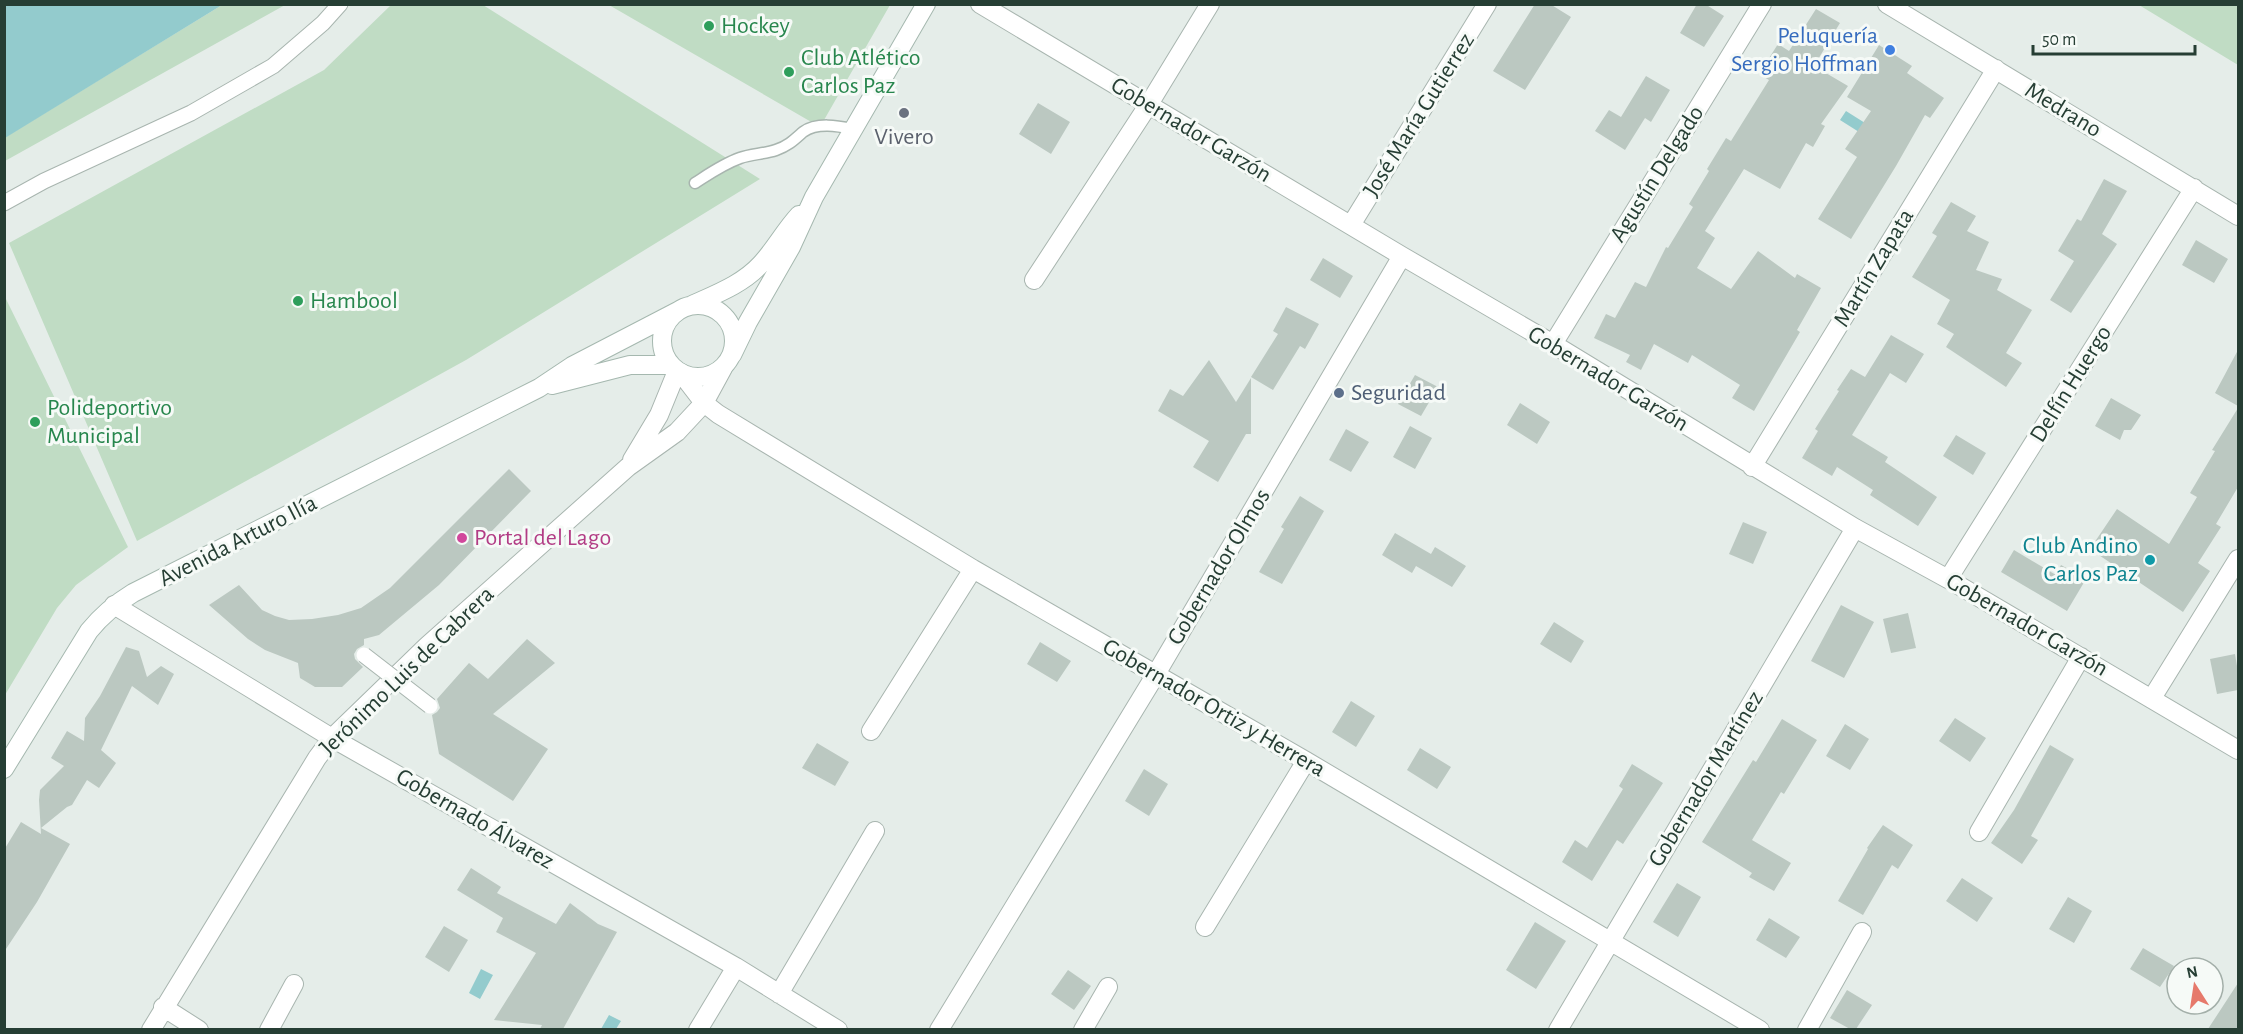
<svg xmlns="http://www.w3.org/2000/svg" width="2243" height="1034" viewBox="0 0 2243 1034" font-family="'Alegreya Sans',sans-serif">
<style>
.green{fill:#c0dcc4}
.water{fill:#93cbcd}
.building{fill:#bbc8c1}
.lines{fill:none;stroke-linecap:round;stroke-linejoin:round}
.service-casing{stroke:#a8b5af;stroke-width:13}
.pedestrian-casing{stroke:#a8b5af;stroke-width:17}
.minor-casing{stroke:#a8b5af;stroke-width:20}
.secondary-casing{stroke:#a5b8af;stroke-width:20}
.service{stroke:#fff;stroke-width:10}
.pedestrian{stroke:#fff;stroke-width:15}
.minor{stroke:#fff;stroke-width:18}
.secondary{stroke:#fff;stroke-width:18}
.pedestrian-bridge-casing{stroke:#a8b5af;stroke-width:17;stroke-linecap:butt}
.pedestrian-bridge{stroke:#fff;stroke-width:15}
.leisure-dot{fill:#2e9e5b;stroke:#f6faf7;stroke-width:2}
.shop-dot{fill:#3f7fe0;stroke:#f6faf7;stroke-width:2}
.worship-dot{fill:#6b7280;stroke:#f6faf7;stroke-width:2}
.service-dot{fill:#5c6f8a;stroke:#f6faf7;stroke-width:2}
.hotel-dot{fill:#d1479c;stroke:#f6faf7;stroke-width:2}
.culture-dot{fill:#0f9aa8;stroke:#f6faf7;stroke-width:2}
.labels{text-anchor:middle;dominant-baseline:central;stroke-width:6;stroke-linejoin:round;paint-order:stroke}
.leisure-label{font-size:24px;fill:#27864d;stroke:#f6faf7;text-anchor:start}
.shop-label{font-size:24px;fill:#366cbe;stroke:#f6faf7;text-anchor:end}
.street-label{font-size:24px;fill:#263e34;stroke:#f6faf7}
.worship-label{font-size:24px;fill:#5b616d;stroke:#f6faf7}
.service-label{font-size:24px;fill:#4e5e75;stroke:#f6faf7;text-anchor:start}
.hotel-label{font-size:24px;fill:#b23c85;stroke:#f6faf7;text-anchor:start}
.culture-label{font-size:24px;fill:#0d838f;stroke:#f6faf7;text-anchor:end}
</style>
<rect width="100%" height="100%" fill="#e5ede9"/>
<path class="green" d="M222,5H285L5,161L4,138Z
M391,5H483L760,179L466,360L137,541L9,243L324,70Z
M609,5H890L820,127Z
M2139,5H2238V65Z
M5,297L128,547L76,585L57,608L5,695Z"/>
<path class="water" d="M5,4H222V5L5,138Z
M1846,111L1865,123L1859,132L1840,120Z
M481,969L493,975L480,999L469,993Z
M609,1015L621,1021L616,1029H601Z"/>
<path class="building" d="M1535,4H1550L1571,17L1525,90L1493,71Z
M1697,4H1705L1724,16L1704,47L1680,33Z
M1816,9L1840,23L1814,66L1848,86L1821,124L1825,126L1813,147L1806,143L1780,189L1744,169L1705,231L1715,238L1697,268L1731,289L1758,251L1795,278L1797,274L1821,288L1797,330L1800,332L1754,411L1732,398L1740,385L1692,355L1688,363L1654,344L1641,370L1626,362L1630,355L1594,338L1606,314L1615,318L1635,282L1646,287L1666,247L1668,248L1693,207L1689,204L1709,171L1707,169L1726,138L1731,141L1769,80L1759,74L1778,44L1789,51Z
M1879,45L1912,66L1907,73L1944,98L1930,118L1925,115L1896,166L1851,239L1818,219L1857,157L1845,149L1871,111L1847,97Z
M1646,76L1670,90L1651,122L1645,118L1625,150L1595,131L1609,110L1621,117Z
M1038,103L1070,122L1051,154L1019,134Z
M2104,179L2127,191L2102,234L2117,244L2071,313L2050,300L2074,261L2058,251L2077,219L2081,221Z
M1951,202L1976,216L1967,231L1989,242L1976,270L2002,279L1997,290L2032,310L2006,353L2022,363L2006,387L1946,347L1954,334L1937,324L1950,300L1912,277L1937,236L1932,233Z
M2196,240L2228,259L2214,283L2182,265Z
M1323,258L1353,276L1340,298L1310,280Z
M1286,307L1319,324L1305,349L1300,346L1273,390L1251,377L1278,334L1273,331Z
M1891,335L1924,354L1906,383L1890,373L1852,435L1888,457L1885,462L1937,497L1918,526L1870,495L1873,490L1837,467L1832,476L1802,458L1818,431L1815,429L1839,391L1837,390L1851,369L1865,377Z
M2238,350V406L2215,393Z
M1209,360L1236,402L1251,378V434H1246L1218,482L1193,467L1209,441L1158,411L1170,389L1183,396Z
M1415,375L1438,387L1421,416L1398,404Z
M2111,398L2141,415L2131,430H2124L2120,440L2095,426Z
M1520,403L1550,422L1537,444L1507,425Z
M2238,408V487L2216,524L2221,527L2198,563L2210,571L2183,612L2090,549L2117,509L2169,544L2197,497L2190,493L2215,451L2212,450Z
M1410,426L1432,438L1415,469L1393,457Z
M1346,429L1369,442L1351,472L1329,460Z
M1956,435L1986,453L1973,475L1943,456Z
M509,469L531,491L439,585L379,635L364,639V645L357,649L354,654L355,659L363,667L342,687H315L300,678L298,663L265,650L248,639L209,605L239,585L262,610L275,616L289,620L312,619L338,615L361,608L390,588Z
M1300,496L1324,511L1282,584L1259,572L1284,529L1281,527Z
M1743,522L1767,532L1753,564L1729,554Z
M1395,533L1431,554L1435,547L1466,566L1452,587L1416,566L1412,573L1382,555Z
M2014,550L2056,575L2061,565L2086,579L2067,611L2001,572Z
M1841,605L1874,622L1844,678L1811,661Z
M1908,613L1916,648L1891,653L1883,619Z
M1554,622L1584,641L1571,663L1540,644Z
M527,639L555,663L493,714L548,749L513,801L439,754L432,715L437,712L440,708L437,699L469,663L488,679Z
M1040,642L1071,661L1057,682L1027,664Z
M126,647L139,651L147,677L161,666L174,674L158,705L132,686L101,750L116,763L99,788L87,780L72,805L67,807L41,828L70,844L37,902L4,952V850L21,822L41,834L39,800L40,790L64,766L51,758L67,731L84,741L85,718L100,696Z
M2235,654L2238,672V690L2217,694L2210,659Z
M1351,701L1375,716L1356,747L1332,732Z
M1955,718L1986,738L1970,762L1939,741Z
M1782,719L1817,740L1784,794L1781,792L1752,840L1791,863L1774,891L1749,877L1752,873L1702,842L1753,760L1756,762Z
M1845,724L1869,739L1850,770L1826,756Z
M817,743L849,762L835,786L802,768Z
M2050,745L2074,759L2031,836L2038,840L2022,864L1991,843L2014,810Z
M1420,748L1451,767L1437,789L1407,770Z
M1632,764L1663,783L1623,844L1617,840L1592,881L1562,862L1575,840L1587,848L1623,789L1619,786Z
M1144,769L1168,784L1149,816L1125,801Z
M1883,825L1913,845L1898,869L1892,865L1863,915L1838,901L1868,849L1867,848Z
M471,868L501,887L497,893L556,924L570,903L598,924L617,932L563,1029H540L542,1025L494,1020L536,953L496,932L503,918L457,890Z
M1962,878L1993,898L1977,922L1946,901Z
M1677,883L1701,897L1678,937L1653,922Z
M2068,897L2092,911L2074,943L2049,929Z
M1769,918L1800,937L1786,958L1756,940Z
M1535,922L1566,941L1536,989L1506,970Z
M444,926L468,940L449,972L425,957Z
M2143,948L2174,966L2160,987L2130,969Z
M1068,970L1091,986L1074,1010L1051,994Z
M2238,983V1029H2208Z
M1847,990L1872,1005L1856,1029H1850L1830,1018Z"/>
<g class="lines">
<g class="service-casing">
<path id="service" d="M695,183C709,174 723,164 740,158C751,154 764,154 776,150C788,146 794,140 803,132C817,122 838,126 853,129"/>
</g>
<g class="pedestrian-casing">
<path id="pedestrian" d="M4,203L44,181L191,113L273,66L323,23L340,4"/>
</g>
<g class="minor-casing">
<path id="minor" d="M980,4L1402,256L1553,344L1855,528L1948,579L2238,750
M1887,4L2238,216
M1351,225L1487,4
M1034,280L1149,104L1210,4
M1553,344L1762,4
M681,373L704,403L718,414L973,569L1306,761L1760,1030
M632,460L659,415L677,371
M1752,467L1996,69
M1948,579L2194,188
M114,605L332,738L736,967L838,1030
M2152,698L2238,559
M871,731L973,569
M1979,832L2081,657
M1205,927L1306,761
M779,994L875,831
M163,1007L199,1030
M151,1030L317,758L332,738L427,646L628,467L677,432L704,403L723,368
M269,1030L294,984
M698,1030L736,967
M939,1030L1156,674L1402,256
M1083,1030L1108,987
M1558,1030L1855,528
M1807,1030L1862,932"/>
</g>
<g class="secondary-casing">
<path id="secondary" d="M662 341a36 36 0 1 1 72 0a36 36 0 1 1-72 0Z
M692,305C716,294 743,284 761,264C775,249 785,230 799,215
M732,355L748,322L791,247L814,197L926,4
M552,385L630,365H671
M4,769L89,631C102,615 115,604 133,593L539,388L572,366L678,311"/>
</g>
<use href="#service" class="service"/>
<use href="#pedestrian" class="pedestrian"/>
<use href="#minor" class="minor"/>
<use href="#secondary" class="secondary"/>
<g class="pedestrian-bridge-casing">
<path id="pedestrian-bridge" d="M364,655L430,706"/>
</g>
<use href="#pedestrian-bridge" class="pedestrian-bridge"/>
</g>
<g class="leisure-dot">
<circle cx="709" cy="26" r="6"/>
<circle cx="789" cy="72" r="6"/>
<circle cx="298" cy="301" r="6"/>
<circle cx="35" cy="422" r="6"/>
</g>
<circle class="shop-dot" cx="1890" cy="50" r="6"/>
<circle class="worship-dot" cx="904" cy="113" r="6"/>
<circle class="service-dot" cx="1339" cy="393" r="6"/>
<circle class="hotel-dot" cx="462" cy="538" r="6"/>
<circle class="culture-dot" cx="2150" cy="560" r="6"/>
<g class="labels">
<g class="leisure-label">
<text x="721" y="26">Hockey</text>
<text x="801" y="58">Club Atlético<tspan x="801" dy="28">Carlos Paz</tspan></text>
<text x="310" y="301">Hambool</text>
<text x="47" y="408">Polideportivo<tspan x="47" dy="28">Municipal</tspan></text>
</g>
<g class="shop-label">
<text x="1878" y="36">Peluquería<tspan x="1878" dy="28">Sergio Hoffman</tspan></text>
</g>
<g class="street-label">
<text transform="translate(2063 110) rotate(31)">Medrano</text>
<text transform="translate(1419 115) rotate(-58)">José María Gutierrez</text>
<text transform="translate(1191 130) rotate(31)">Gobernador Garzón</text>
<text transform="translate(1657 174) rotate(-58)">Agustín Delgado</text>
<text transform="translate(1874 268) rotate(-59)">Martín Zapata</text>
<text transform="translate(1608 379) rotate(31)">Gobernador Garzón</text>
<text transform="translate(2071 384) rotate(-58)">Delfín Huergo</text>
<text transform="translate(238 541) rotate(-27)">Avenida Arturo Ilía</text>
<text transform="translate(1219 567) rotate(-59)">Gobernador Olmos</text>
<text transform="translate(2027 625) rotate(30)">Gobernador Garzón</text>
<text transform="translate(407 671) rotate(-44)">Jerónimo Luis de Cabrera</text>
<text transform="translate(1214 708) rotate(30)">Gobernador Ortiz y Herrera</text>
<text transform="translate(1706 779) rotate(-59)">Gobernador Martínez</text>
<text transform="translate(475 819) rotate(30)">Gobernado Álvarez</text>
</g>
<g class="worship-label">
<text x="904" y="137">Vivero</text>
</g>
<g class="service-label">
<text x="1351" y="393">Seguridad</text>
</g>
<g class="hotel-label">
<text x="474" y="538">Portal del Lago</text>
</g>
<g class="culture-label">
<text x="2138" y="546">Club Andino<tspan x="2138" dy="28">Carlos Paz</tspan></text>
</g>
</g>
<rect width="2243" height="1034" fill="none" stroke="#263e34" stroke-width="12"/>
<g transform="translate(2195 986) rotate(348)"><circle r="28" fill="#f6faf7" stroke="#a3afa9" stroke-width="1.5"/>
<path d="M0-4.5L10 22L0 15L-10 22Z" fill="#e6796b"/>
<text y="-9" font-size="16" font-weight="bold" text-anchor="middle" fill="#263e34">N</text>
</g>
<path d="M2033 45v9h162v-9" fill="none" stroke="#263e34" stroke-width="3"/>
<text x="2042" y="45" font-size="18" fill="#263e34" stroke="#f6faf7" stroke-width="4.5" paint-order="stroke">50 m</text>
</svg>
